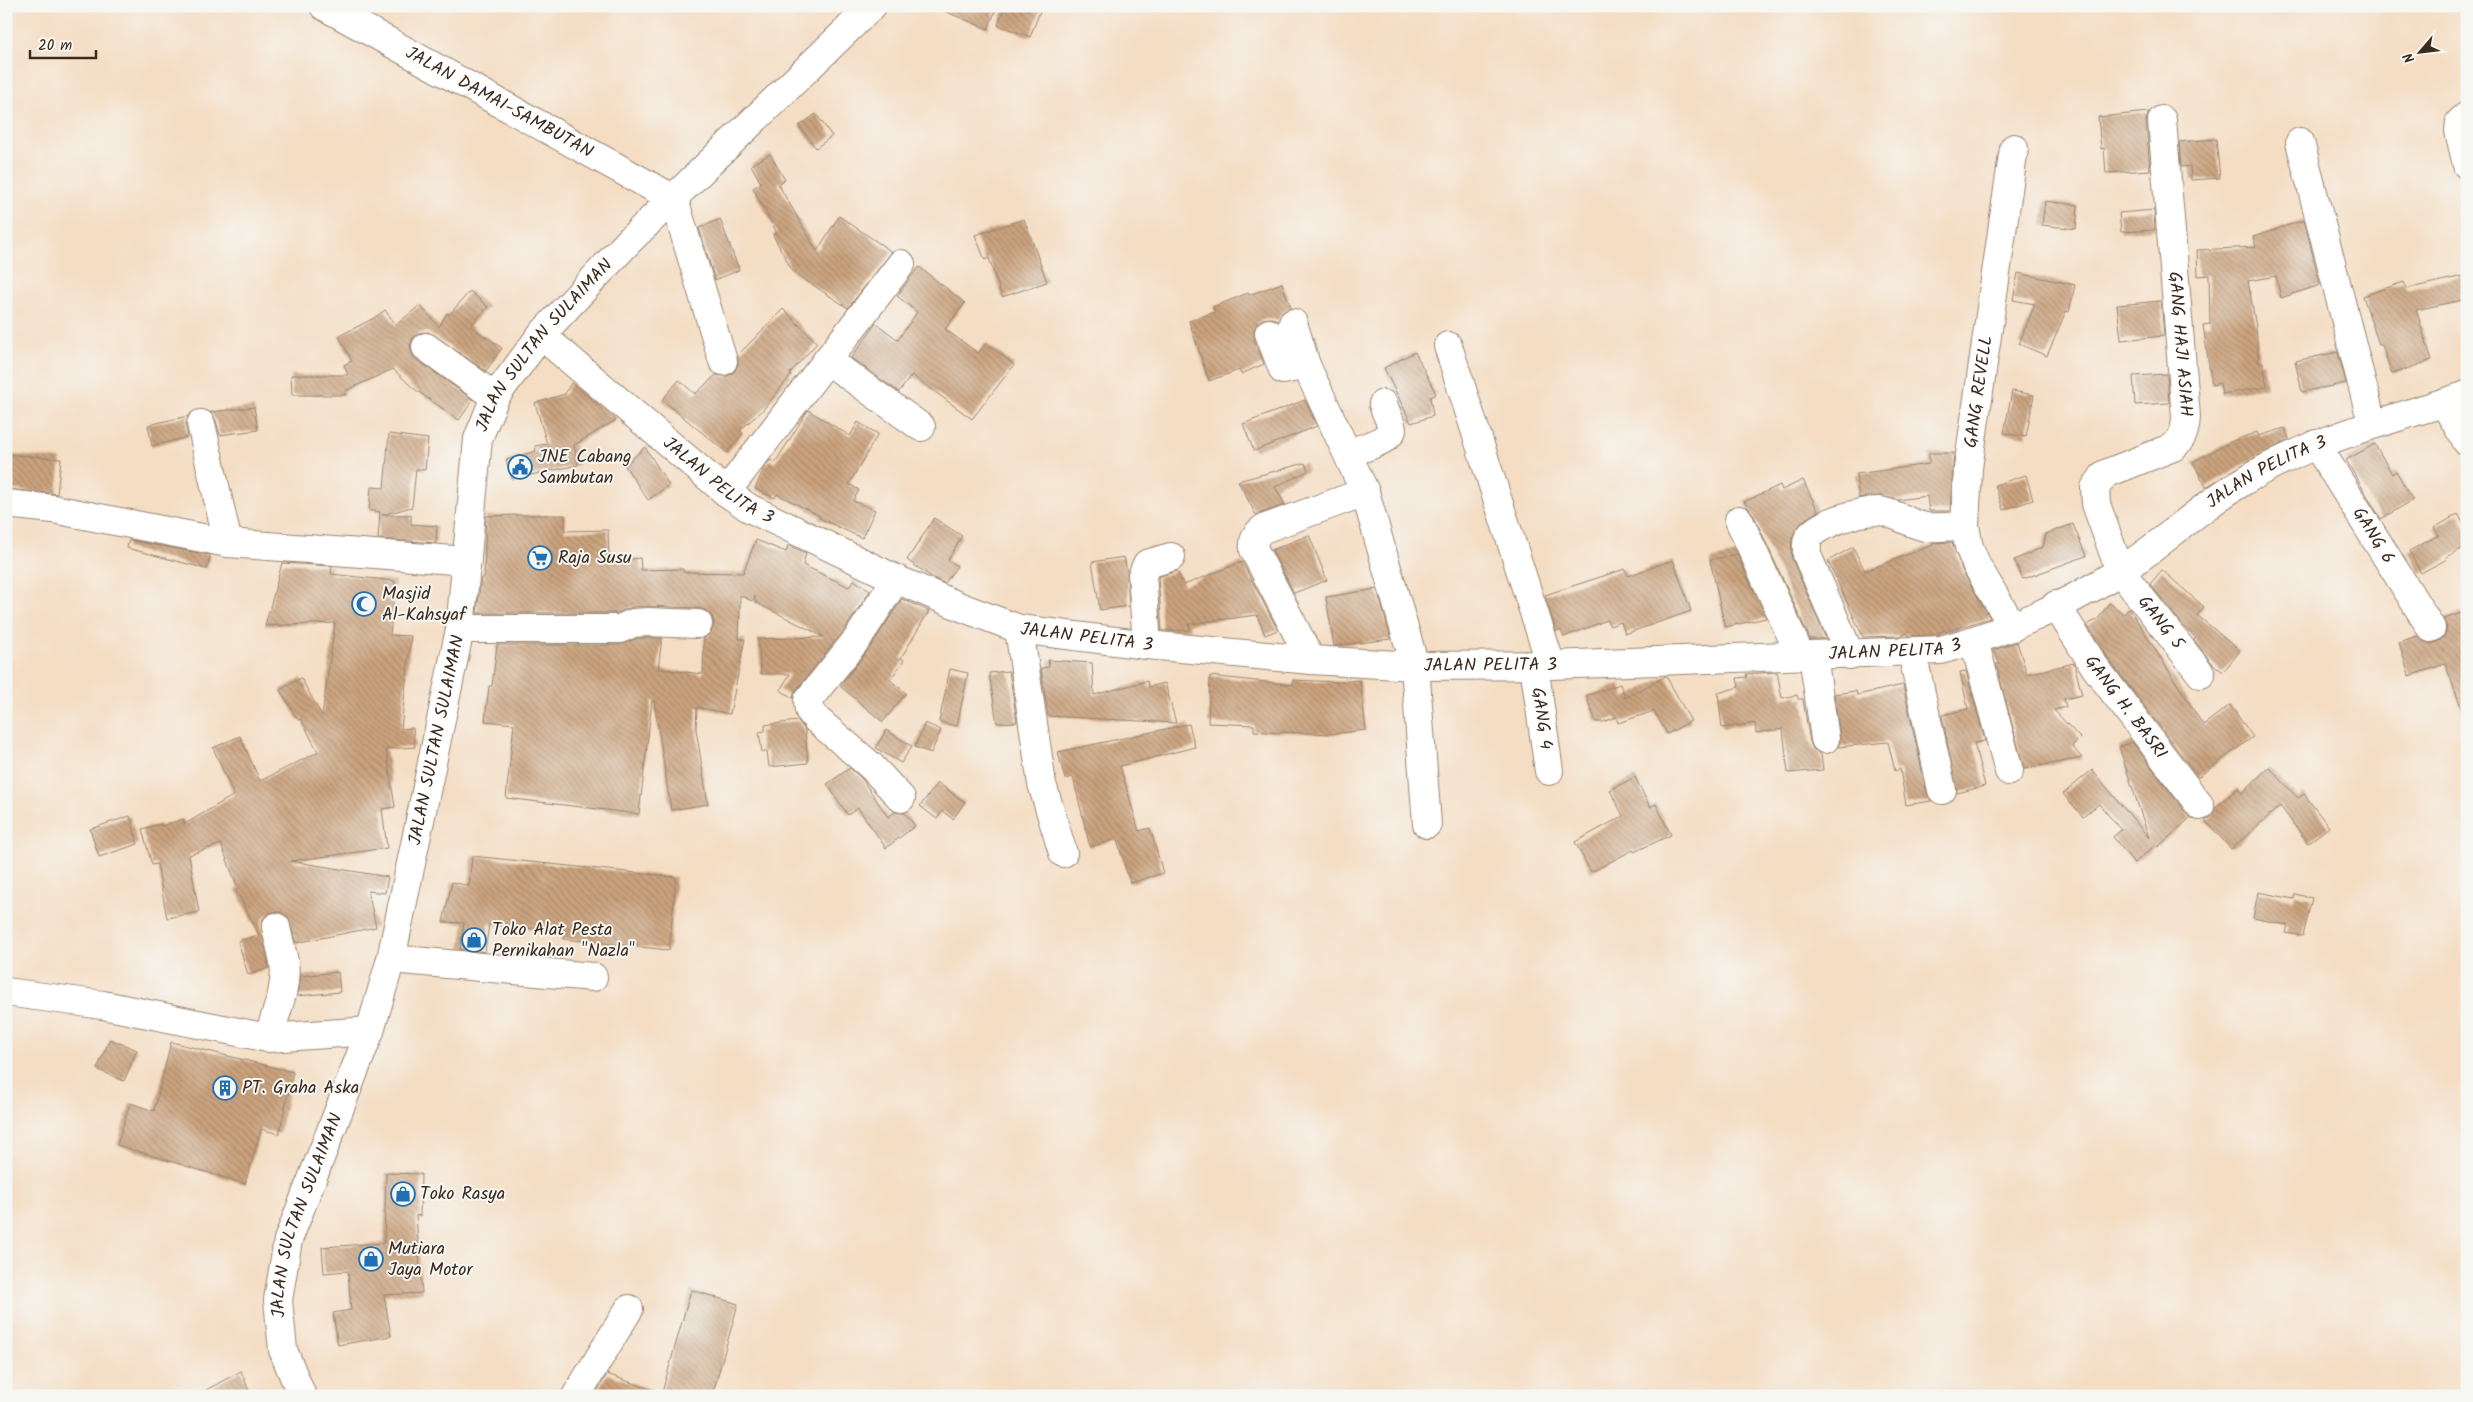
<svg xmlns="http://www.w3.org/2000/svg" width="2473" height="1402" viewBox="0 0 2473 1402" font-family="Kalam,sans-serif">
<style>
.building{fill:url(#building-back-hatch)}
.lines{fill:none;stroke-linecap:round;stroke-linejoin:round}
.minor-casing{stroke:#988470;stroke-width:30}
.major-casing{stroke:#988470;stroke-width:30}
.minor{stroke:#fff;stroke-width:28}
.major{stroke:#fff;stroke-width:28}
.labels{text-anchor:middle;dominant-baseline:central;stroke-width:4;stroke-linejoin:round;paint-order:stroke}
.street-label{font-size:18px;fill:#3b2a1e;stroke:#f6f6f2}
.poi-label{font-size:18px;fill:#3b2a1e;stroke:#f6f6f2;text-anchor:start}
</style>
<defs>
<pattern id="building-back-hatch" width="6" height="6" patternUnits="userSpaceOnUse" patternTransform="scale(1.25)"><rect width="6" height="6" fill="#cba37e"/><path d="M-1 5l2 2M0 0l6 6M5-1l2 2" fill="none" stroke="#a68567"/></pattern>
</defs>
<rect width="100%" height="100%" fill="#f6f6f2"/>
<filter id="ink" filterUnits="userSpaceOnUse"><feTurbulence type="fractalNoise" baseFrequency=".02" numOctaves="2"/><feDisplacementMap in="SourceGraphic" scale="10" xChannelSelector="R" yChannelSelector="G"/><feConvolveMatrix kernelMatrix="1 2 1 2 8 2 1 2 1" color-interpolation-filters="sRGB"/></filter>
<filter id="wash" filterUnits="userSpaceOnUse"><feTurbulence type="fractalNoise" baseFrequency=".0096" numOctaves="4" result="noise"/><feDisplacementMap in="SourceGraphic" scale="20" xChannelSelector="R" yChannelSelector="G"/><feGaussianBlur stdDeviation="1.12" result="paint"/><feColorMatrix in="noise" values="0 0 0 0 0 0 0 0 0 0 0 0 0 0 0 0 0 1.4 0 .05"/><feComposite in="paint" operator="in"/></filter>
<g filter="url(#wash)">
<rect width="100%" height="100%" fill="#f4ddc3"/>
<g id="blocks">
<path class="building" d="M932,6H981L995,12L988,29Z
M1005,6H1042L1030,37L998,25Z
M2149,112L2146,121L2150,170L2106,173L2104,148L2101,149L2098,117Z
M816,114L832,136L816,148L799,126Z
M2216,139L2220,178L2191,180L2190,166L2181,167L2179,142Z
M770,154L785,180L778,184L817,251L839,216L892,252L848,308L793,272L773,235L777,233L753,188L761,183L751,165Z
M2045,201L2078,205L2076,229L2042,225Z
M2154,210L2155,230L2121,232L2119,213Z
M720,219L739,270L715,280L699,228Z
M1024,219L1047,282L1002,297L989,258L985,260L975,235Z
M2304,220L2320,285L2281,298L2276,276L2248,281L2256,327L2259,363L2263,362L2267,387L2222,394L2220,383L2212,385L2203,325L2210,324L2209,275L2198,276L2197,250L2256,247L2253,237Z
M919,267L965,303L945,329L978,353L986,343L1014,365L972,419L912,375L899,392L851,358L876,323L898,340L917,312L897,296Z
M2018,273L2075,285L2069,312L2066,311L2047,356L2019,344L2035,304L2013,300Z
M2467,275V299L2416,310L2432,360L2392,374L2382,345H2379L2363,296L2404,282L2406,289Z
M1282,283L1291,308L1282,312L1278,320L1271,318L1263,319L1257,323L1254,330V339L1264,364L1241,374L1239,370L1209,381L1189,321L1215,312L1213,307L1248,293L1249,295Z
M470,291L488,307L470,326L502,348L486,371L428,332L419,333L413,338L410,346L412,354L417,360L473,400L459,420L413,388L393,369L345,391V395H292L291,375H348L344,365L352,361L339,336L374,318L385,310L396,325L420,305L439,327L447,313L449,315Z
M2161,301L2164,336L2121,340L2117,305Z
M783,309L817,343L790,373L791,375L762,411L740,430L743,433L727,453L662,400L679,380L695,394L716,375L727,376L734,372L738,364V355Z
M1415,352L1436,394L1430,397L1433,416L1411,423L1384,368Z
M2338,352L2346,383L2302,392L2295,361Z
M2167,374L2169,403L2135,405L2133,376Z
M571,383L616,420L574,445L578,465L512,479L506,460L536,451L535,446L547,444L535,403L565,394Z
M2012,391L2034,395L2026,437L2004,433Z
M1305,400L1317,426L1254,451L1243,424Z
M254,407L258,430L220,435L216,421L211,412Z
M808,410L850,436L858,422L878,434L849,484L859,490L853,501L875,510L862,538L819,518L820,516L777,494L775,498L755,489L764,468L770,460L775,463Z
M188,416L186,427L188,437L152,446L148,425Z
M2285,428L2289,440L2259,455L2206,487L2193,462L2230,442L2257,432L2259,436Z
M389,434L428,439L425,470L416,469L412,507L382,515H411V524L437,526L436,543L378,539L380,512L369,510L371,487L384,488Z
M2375,444L2392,474L2396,471L2413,500L2381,519L2346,460Z
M645,447L669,485L648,500L625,466Z
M1929,453H1954L1950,511H1929L1927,496L1898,500L1880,496L1859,498L1856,474L1929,464Z
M6,454L61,459L57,494L6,489Z
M1305,463L1308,471L1275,487L1285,505L1256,515L1238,481Z
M2026,475L2033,500L2003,510L1995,485Z
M1803,480L1818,511L1803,521L1796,530L1792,539L1791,556L1826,639H1810L1753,514L1744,502L1780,485L1782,490Z
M2458,514L2467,530V546L2446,557L2447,559L2421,573L2409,551L2439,535L2434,528Z
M521,515H565V531L608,530L609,557H623V560L640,558L641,570L683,569V572L743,573L756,540L786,552L788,545L806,553L803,565L849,587L854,580L870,591L845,629L796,690L793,698L780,690L790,674H761L758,639L824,637L755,602V596L752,601L740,595L739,639H745L730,714L697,707L696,729L708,804L671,810L654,701H652L639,814L506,798L514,724L485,721L489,686H492L497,645H620L637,638H662L658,669L703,674L704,638L711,633L714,625L712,616L706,611L699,608L647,606L632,607L617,613H477L481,578H484L486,516Z
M934,518L962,536L948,560L957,566L945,583L933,578L907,560Z
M2073,524L2086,556L2023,579L2014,560L2043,547L2046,534Z
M1309,535L1327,580L1294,593L1272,550Z
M129,540L210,555L207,569L127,548Z
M1952,542L1963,572L1990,618L1945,632L1944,630L1936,635L1909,636L1908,633L1901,636L1863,637L1828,561L1853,547L1865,571L1933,545V543Z
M1737,554L1766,618L1725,627L1710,560Z
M1124,557L1127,572L1129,606L1100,610L1092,562Z
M1673,560L1691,611L1625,634L1621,622L1610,626L1607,620L1564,637L1561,630L1556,631L1545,595L1625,569L1628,576Z
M1242,562L1278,630L1265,635L1257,615L1189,624L1190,630L1162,631L1158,577L1177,571L1184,585Z
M282,563L332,566L331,574L395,581L390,635L411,636L401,729L413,728L415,747L386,749L395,807L382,809L387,848L291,861L388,877L385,893L368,891L376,927L296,943L288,917L281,912H272L265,916L261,922L269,968L248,975L238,941L259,935L236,890L238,889L221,844L189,855L199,912L167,918L157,864L152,865L142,829L160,824L161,826L183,819L185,824L234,795L213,748L240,736L260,781L318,752L301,719L298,720L280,690L301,678L322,716L335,623L265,626Z
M2162,570L2204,607L2197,615L2240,651L2223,672L2212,663L2194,640L2196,638L2185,628L2150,584Z
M1377,589L1391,639L1334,646L1326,597Z
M902,599L929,611L901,658L904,660L890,680L906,693L883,722L840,686L871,646Z
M2109,603L2124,614L2129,608L2203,725L2230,705L2253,737L2198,777L2108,658L2087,625L2098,619Z
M2467,611V717H2465L2445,664L2409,676L2399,642L2417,636L2424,642L2432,644L2439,641L2445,636L2447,628L2444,619Z
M2017,642L2027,674L2074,663L2082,695L2064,699L2066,707L2054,710L2080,738L2072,746L2082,758L2024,769L1996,664H2000L1993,650Z
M1048,660L1092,663L1094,695L1147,681L1149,687L1165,683L1176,723L1048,716L1041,668L1049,667Z
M950,669L968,673L957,726L939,722Z
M1009,671L1017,722L997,723L989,673Z
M1966,671L1985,741L1974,743L1985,786L1957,793L1942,715L1968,709L1960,672Z
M1777,672L1782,698L1797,695L1798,699H1803L1810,742L1813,749L1821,754L1823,770L1788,773L1783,729L1756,733L1755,723L1722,728L1718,693L1739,687L1737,678L1747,677L1746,674Z
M1210,676L1293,685V680L1340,682L1360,680L1366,730L1332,734L1280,732V733L1254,731V725L1208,723Z
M1666,676L1691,721L1667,734L1654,711L1618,723L1616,717L1603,722H1596L1586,696L1620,684L1625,698Z
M1903,685L1927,793L1931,801L1906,805L1900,769L1895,771L1888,742L1838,747L1840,737L1834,694L1856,691L1857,695Z
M798,721L805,730L808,763L769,767L767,751L762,752L759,732L765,731V725Z
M925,723L941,730L931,753L915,747Z
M1189,724L1195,747L1120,766L1139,831L1150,828L1163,873L1130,883L1117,839L1090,847L1073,777L1065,779L1058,752Z
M886,730L912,746L901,763L876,748Z
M2132,742L2190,818L2158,847L2156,845L2134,863L2113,837L2121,830L2099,804L2083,817L2063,794L2092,770L2149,838L2119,747Z
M2269,767L2298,798L2304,794L2329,827L2308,843L2280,806L2231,849L2205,820L2210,818L2215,808L2238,788L2242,793Z
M850,768L862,779L888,817L895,812L905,813L915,826L886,848L858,808L848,815L827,784Z
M1635,777L1650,807L1656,804L1671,835L1634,852L1633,850L1591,872L1575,842L1623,816L1610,790Z
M938,783L965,802L953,819L942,811L937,819L920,806Z
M130,816L138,844L99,857L90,829Z
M472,856L676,877L669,950L563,939L564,932L489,924L485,952L460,949L464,923L443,922L452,882L469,886Z
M2258,892L2294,899L2295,894L2312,898L2303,936L2286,933L2288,925L2253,918Z
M338,972L340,992L297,996L300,976Z
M110,1039L137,1050L124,1081L97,1069Z
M171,1042L293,1072L279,1134L261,1129L245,1184L117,1145L130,1103L154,1111Z
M386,1173L421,1174L420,1216L416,1215L422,1293L384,1295L391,1336L338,1345L333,1313L351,1310L348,1271L324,1273L322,1247L384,1243Z
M691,1290L738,1304L712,1396H661Z
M241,1371L251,1396H195Z
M607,1374L661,1393V1396H594Z"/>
</g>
</g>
<g filter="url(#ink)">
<use href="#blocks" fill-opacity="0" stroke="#988470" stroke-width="1"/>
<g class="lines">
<g class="minor-casing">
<g id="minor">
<path id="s1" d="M324,6L674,199L723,361"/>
<path d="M2467,116L2460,122L2459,131L2467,165"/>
<path id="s2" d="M2162,120L2186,417C2185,431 2183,438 2173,447L2105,474L2095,488L2096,504L2120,571L2201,674"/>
<path d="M2300,142L2372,423"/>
<path d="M1293,323L1306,365L1365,492L1415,666L1427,824"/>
<path d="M1269,333L1283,370L1306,365"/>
<path id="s3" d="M541,335L726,492L749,508L896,579L961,607L1019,629L1147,645L1311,660L1415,666L1551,665L1941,650C2004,633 2065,606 2120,571C2162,545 2197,509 2239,484C2312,438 2387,422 2467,395"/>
<path d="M1448,346L1551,665"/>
<path d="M426,347L495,397"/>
<path d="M827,360L921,427"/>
<path d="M2444,403L2467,442"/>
<path d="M201,424L228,543"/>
<path id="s4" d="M2316,444L2431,628"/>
<path d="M1348,453C1357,450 1390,441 1392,430C1392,423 1385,412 1383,404"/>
<path d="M726,492L901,264"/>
<path d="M6,504L53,509L228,543L467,561"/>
<path d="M1739,520L1800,655"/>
<path d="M896,579L858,638L808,700L809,710L816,719L871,766L901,798"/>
<path id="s5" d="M2056,605L2095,667L2200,806"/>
<path id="s6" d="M2013,627L1977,566L1969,547L1965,526L1968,468L2014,148"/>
<path d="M460,629H620L633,623L648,622L698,624"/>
<path d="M1019,629L1042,784L1063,853"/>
<path d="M1974,641L2009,771"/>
<path d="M1147,645L1142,575L1147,564L1171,557"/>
<path d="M1912,652L1942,790"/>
<path d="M1813,655L1825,739"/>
<path d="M1850,655L1807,555C1807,550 1806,543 1808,539C1816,523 1861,511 1878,511C1896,512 1910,525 1926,527C1939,528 1952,526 1965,526"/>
<path d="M1311,660L1254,550C1253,540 1255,535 1263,529L1365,492"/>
<path id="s7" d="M1534,665L1549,771"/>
<path d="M391,959L593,977"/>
<path d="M6,992L103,1005L268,1038L370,1031"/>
<path d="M268,1038C275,1015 288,987 284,962C282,950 278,938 276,927"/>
<path d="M576,1396L629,1309"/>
</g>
</g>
<g class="major-casing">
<g id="major">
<path id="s8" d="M302,1396L283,1350L278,1300L288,1240L370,1031L391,959L460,629L478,439L495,397L541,335L629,241L872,6"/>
</g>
</g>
<use href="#minor" class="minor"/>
<use href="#major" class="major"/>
</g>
</g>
<defs>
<g id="civic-ring" transform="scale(1.25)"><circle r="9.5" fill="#f6f6f2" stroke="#1f6fb2" stroke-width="1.5"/><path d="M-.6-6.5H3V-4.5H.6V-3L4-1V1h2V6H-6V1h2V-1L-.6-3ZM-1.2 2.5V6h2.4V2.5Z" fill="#1f6fb2"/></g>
<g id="supermarket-ring" transform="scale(1.25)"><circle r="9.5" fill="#f6f6f2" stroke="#1f6fb2" stroke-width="1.5"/><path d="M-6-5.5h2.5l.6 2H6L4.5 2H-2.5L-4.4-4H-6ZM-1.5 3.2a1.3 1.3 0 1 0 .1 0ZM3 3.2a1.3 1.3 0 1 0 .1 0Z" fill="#1f6fb2"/></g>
<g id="mosque-ring" transform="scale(1.25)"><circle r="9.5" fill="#f6f6f2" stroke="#1f6fb2" stroke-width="1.5"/><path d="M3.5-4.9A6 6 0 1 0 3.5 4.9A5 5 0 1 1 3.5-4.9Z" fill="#1f6fb2"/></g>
<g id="shop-ring" transform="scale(1.25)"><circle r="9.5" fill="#f6f6f2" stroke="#1f6fb2" stroke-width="1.5"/><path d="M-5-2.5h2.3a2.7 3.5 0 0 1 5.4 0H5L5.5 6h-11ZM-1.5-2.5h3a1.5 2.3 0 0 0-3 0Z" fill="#1f6fb2"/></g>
<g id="building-ring" transform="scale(1.25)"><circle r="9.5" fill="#f6f6f2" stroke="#1f6fb2" stroke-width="1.5"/><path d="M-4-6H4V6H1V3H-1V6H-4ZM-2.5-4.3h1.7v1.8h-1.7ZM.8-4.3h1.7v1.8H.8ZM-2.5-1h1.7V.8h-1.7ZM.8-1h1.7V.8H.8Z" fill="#1f6fb2"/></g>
</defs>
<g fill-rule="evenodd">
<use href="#civic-ring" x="520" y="467"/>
<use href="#supermarket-ring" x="540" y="558"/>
<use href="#mosque-ring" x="364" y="604"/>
<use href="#shop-ring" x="474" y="940"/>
<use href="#building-ring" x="225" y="1088"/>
<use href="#shop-ring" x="403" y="1194"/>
<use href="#shop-ring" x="371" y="1259"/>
</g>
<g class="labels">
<g class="street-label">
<text stroke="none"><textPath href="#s1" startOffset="200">JALAN DAMAI-SAMBUTAN</textPath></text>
<text stroke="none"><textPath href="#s2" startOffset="225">GANG HAJI ASIAH</textPath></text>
<text stroke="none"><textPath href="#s8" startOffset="1104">JALAN SULTAN SULAIMAN</textPath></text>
<text stroke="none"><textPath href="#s6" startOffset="248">GANG REVELL</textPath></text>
<text stroke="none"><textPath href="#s3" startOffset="1865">JALAN PELITA 3</textPath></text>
<text stroke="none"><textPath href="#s3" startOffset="230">JALAN PELITA 3</textPath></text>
<text stroke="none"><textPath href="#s4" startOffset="108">GANG 6</textPath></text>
<text stroke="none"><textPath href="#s2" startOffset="575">GANG 5</textPath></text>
<text stroke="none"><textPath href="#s3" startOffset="635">JALAN PELITA 3</textPath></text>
<text stroke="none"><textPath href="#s3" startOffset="1445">JALAN PELITA 3</textPath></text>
<text stroke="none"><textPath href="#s3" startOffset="1040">JALAN PELITA 3</textPath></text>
<text stroke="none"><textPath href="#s5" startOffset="124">GANG H. BASRI</textPath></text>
<text stroke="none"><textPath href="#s7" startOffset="54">GANG 4</textPath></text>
<text stroke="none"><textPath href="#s8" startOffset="684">JALAN SULTAN SULAIMAN</textPath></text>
<text stroke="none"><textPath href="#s8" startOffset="189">JALAN SULTAN SULAIMAN</textPath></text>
</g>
<g class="poi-label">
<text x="538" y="457">JNE Cabang<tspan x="538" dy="21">Sambutan</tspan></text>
<text x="558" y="558">Raja Susu</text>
<text x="382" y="594">Masjid<tspan x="382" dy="21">Al-Kahsyaf</tspan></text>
<text x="492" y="930">Toko Alat Pesta<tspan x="492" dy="21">Pernikahan "Nazla"</tspan></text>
<text x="242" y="1088">PT. Graha Aska</text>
<text x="420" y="1194">Toko Rasya</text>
<text x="388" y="1249">Mutiara<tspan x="388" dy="21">Jaya Motor</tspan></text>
</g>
</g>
<rect width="2473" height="1402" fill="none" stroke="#f6f6f2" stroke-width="25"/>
<g transform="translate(2420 52) rotate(242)" stroke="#f6f6f2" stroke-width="4" paint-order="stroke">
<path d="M0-4L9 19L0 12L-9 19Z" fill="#3b2a1e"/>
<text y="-8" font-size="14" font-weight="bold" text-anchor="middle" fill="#3b2a1e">N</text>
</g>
<path d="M30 50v8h66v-8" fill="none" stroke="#3b2a1e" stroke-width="2.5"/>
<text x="38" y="50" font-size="15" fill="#3b2a1e" stroke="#f6f6f2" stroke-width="4" paint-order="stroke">20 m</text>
</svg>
